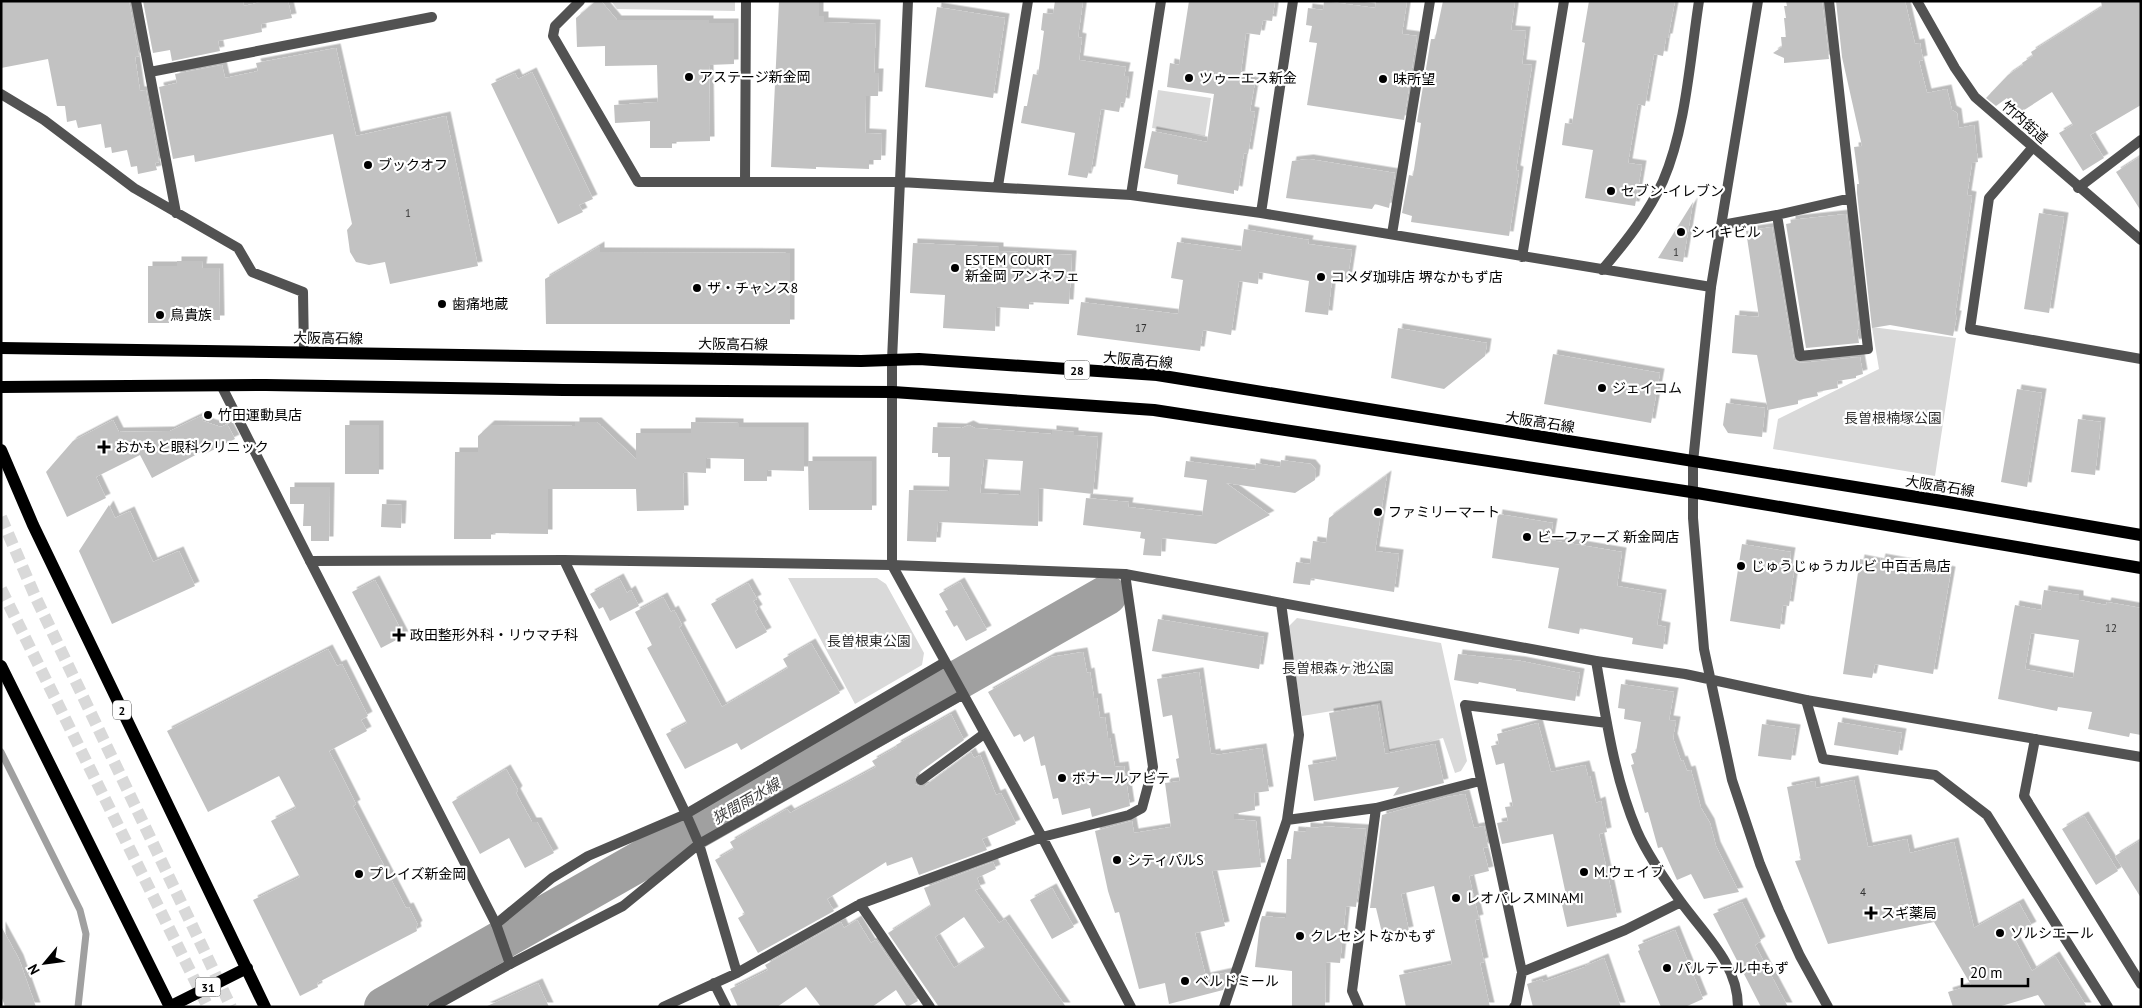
<svg xmlns="http://www.w3.org/2000/svg" width="2142" height="1008" viewBox="0 0 2142 1008" font-family="'PT Sans','Noto Sans JP',sans-serif">
<style>
.green{fill:#d9d9d9}
.lines{fill:none;stroke-linecap:round;stroke-linejoin:round}
.stream{stroke:#a0a0a0;stroke-width:7}
.river{stroke:#a0a0a0;stroke-width:40}
.building{fill:#c2c2c2;fill-rule:evenodd;filter:url(#shadow)}
.primary-tunnel{stroke:#d9d9d9;stroke-width:12;stroke-dasharray:12 6;stroke-linecap:butt}
.minor{stroke:#525252;stroke-width:10}
.tertiary{stroke:#525252;stroke-width:10}
.primary{stroke:#000;stroke-width:12}
.poi-dot{fill:#000;stroke:#fff;stroke-width:2}
.labels{text-anchor:middle;dominant-baseline:central;stroke-width:4.5;stroke-linejoin:round;paint-order:stroke}
.number-label{font-size:11px;fill:#303030}
.shield{fill:#fff;stroke:#4c4c4c;stroke-width:1}
.shield-label{font-size:12px;font-weight:bold;fill:#000}
.poi-label{font-size:14px;fill:#000;stroke:#fff;text-anchor:start}
.street-label{font-size:14px;fill:#000;stroke:#fff}
.park-label{font-size:14px;fill:#303030;stroke:#fff}
.water-label{font-size:15px;font-style:italic;fill:#414141;stroke:#fff}
</style>
<defs>
<filter id="shadow"><feDropShadow dx="4.5" dy="-4.5" stdDeviation="0" flood-color="#0004"/></filter>
</defs>
<rect width="100%" height="100%" fill="#fff"/>
<path class="green" d="M611,1H735V11L617,9Z
M1158,90L1211,98L1205,136L1152,128Z
M1872,327L1956,338L1935,476L1773,449L1778,419L1879,369Z
M788,578H877L886,584L924,653L922,665L855,704Z
M1297,618L1441,643L1467,761L1461,771L1455,773L1443,738L1389,751L1380,703L1302,716L1288,627Z"/>
<g class="lines">
<path class="stream" d="M1,752L80,910L86,934L78,1007"/>
<path class="river" d="M384,1007L1107,595"/>
</g>
<path class="building" d="M1,1H129L139,56L135,57L140,91L146,90L159,162L155,163L157,170L138,174L137,166L131,167L127,150L112,153L111,147L105,148L101,124L78,128L76,120L67,122L65,106H57L48,59L1,68Z
M143,1H243L244,6L265,1H288L292,18L261,24L262,32L218,41L220,51L172,61L170,50L153,53Z
M596,1H601L617,20H709V23H734V64L709,65L710,141L672,142V148H650V121L615,123L614,105L658,102L657,65L605,66V46L577,47L576,18Z
M779,1H819V16H824V22L876,24L874,73H879L878,96H866L865,133L882,134L881,160H869V169L816,167V169L771,167Z
M1055,1H1083L1078,37L1082,38L1079,60L1126,67L1124,76H1129L1125,103L1121,102L1119,112L1101,109L1091,171H1089L1087,178L1068,175L1075,133L1021,123L1024,106H1027L1033,74L1038,75L1044,31L1041,30L1043,13L1053,14Z
M1189,1H1275L1272,21L1263,20L1260,35L1246,33L1240,79L1255,82L1250,111L1255,112L1248,154L1244,153L1238,191L1234,190V194L1177,184L1178,175L1144,168L1152,131L1207,142L1214,94L1167,87L1170,63L1179,65Z
M1324,1L1375,8L1376,1H1407L1402,34L1417,36L1404,120L1307,105L1317,43L1309,42L1312,26L1306,25L1308,8L1323,10Z
M1443,1H1515L1511,30L1526,31L1522,64L1532,65L1516,170L1519,171L1509,236L1411,222L1412,216L1402,213L1409,175L1413,176L1419,137L1421,123L1417,122L1431,39H1435Z
M1589,1H1675L1668,38H1666L1663,56L1654,54L1645,106L1638,104L1628,163L1642,165L1635,206L1585,198L1593,150L1562,145L1565,123L1572,124L1585,43L1582,42Z
M1786,1H1822L1829,59L1784,63V58L1773,53L1782,47L1781,37H1786L1784,18H1786L1784,6H1787Z
M1836,1H1905L1915,44L1920,43L1923,60L1919,61L1927,93L1947,89L1952,110L1957,113L1959,128L1974,125L1978,162L1972,163L1967,195L1972,196L1955,315H1957L1953,336L1890,325L1872,328L1857,193V184H1859L1854,147L1862,146L1842,57Z
M2101,1H2141V105L2090,135L2104,158L2083,171L2059,133L2073,125L2052,92L2018,114L2007,98L1996,106L1986,98L2008,75L2023,65L2022,63L2033,56L2031,52L2102,7Z
M937,7L1005,18L993,98L925,87Z
M336,48L356,136L446,116L478,266L390,284L385,262L369,265L356,262L350,252L347,230L352,224L333,134L195,162L194,155L173,159L159,87L177,83L175,74L222,65L225,78L258,71L256,63Z
M532,72L593,199L579,205L583,212L558,224L491,84L515,73L518,79Z
M2141,156V211L2116,172Z
M1309,159L1395,173L1389,208L1375,204L1372,209L1286,198L1292,161Z
M1693,202L1683,262L1658,258Z
M2039,213L2064,217L2049,313L2024,309Z
M1846,214L1859,329L1857,330L1859,343L1806,348L1786,224L1791,223V220Z
M1772,227L1794,360L1801,363L1860,357L1863,374L1856,376V378L1837,381L1838,388L1817,392L1818,396L1798,400V404L1768,410L1757,355L1732,353L1735,315L1759,317L1746,231Z
M1244,229L1309,240L1308,244L1352,250L1347,282L1332,279L1328,315L1305,312L1309,281L1259,272L1258,284L1239,281L1231,335L1203,330L1200,351L1077,335L1081,302L1178,314L1183,280L1171,278L1177,242L1241,251Z
M913,243L999,247V251L1072,255L1069,304L1029,302V309L996,307L995,331L943,328L945,295L910,293Z
M600,246V252L790,253V324H546L545,279Z
M177,261H203L202,268H219L220,320H169V323H148V266H177Z
M1398,328L1487,343L1485,356L1444,389L1391,378Z
M1553,354L1660,373L1651,423L1544,404Z
M2017,389L2042,393L2027,487L2001,482Z
M1726,403L1765,408L1762,437L1728,433L1723,425Z
M201,416L203,421L221,427L227,424L235,439L205,454L203,451L152,478L140,455L96,477L106,498L67,517L46,472L73,441L113,420L119,432L170,431Z
M2078,419L2101,422L2095,475L2071,472Z
M575,422H597L636,459V433H691V422L739,423V427H804V471L767,470V481H744V459L706,458V473L683,472L684,510L637,511L636,489H548V534L491,533V539H454L455,452H478V436L490,425L575,426Z
M345,425H379V474H345Z
M969,425L975,428L1052,434V430L1074,432V435L1098,437L1093,494L1039,488L1038,526L938,522L936,542L907,541L909,490L949,491L950,457H938V453H932L933,427L962,428ZM984,459L1023,461L1020,495L980,493Z
M1281,460L1311,464L1316,470L1315,480L1295,493L1226,483L1270,515L1216,544L1162,538L1161,556L1143,555L1145,539L1140,538L1141,532L1083,525L1086,498L1129,502L1128,507L1202,516L1207,480L1184,477L1186,461L1255,470L1256,463L1280,467Z
M808,461H872V510H809Z
M1387,475L1375,551L1399,554L1394,592L1311,578L1310,585L1293,583L1296,562L1310,564L1313,541L1326,543L1329,518Z
M290,487H330L329,541H311V526H303L304,504H290Z
M382,504L402,505L401,528L381,527Z
M109,505L115,518L130,511L153,562L179,551L195,586L112,624L79,551Z
M1498,514L1553,523L1550,540L1622,552L1617,586L1662,594L1657,625L1666,627L1663,649L1632,644L1633,638L1580,628L1579,634L1548,628L1559,568L1492,558Z
M1742,544L1791,552L1788,570L1794,571L1789,606L1783,605L1780,629L1730,621Z
M1881,558L1951,571L1933,674L1875,664L1872,678L1843,674L1860,559L1880,563Z
M619,578L627,593L631,590L639,606L610,621L603,607L599,609L590,594Z
M375,580L404,636L381,648L352,592Z
M960,582L987,630L966,641L957,625L954,627L945,611L948,610L939,594Z
M748,583L757,599L753,601L758,609L755,611L767,632L736,649L711,604Z
M2044,590L2079,595V600L2106,605L2107,602L2141,608V735L2130,733L2129,737L2088,729L2092,712L2058,707L2057,711L1998,699L2015,605L2041,610ZM2031,633L2079,640L2073,678L2025,669Z
M663,597L671,612L674,610L682,625L679,627L722,707L788,668L783,659L811,643L840,693L741,750L737,743L685,769L666,734L687,723L647,648L652,645L635,612Z
M1158,619L1264,637L1259,669L1152,651Z
M328,649L337,666L342,664L368,716L361,720L367,731L329,751L356,804L353,806L406,908L409,907L418,925L416,927L417,931L317,983L318,987L300,996L253,900L300,877L271,821L296,808L279,776L208,812L167,731Z
M1083,652L1087,673L1090,672L1094,698H1097L1100,718L1105,717L1108,738H1110L1115,767L1124,766L1130,806L1092,817L1090,808L1062,815L1058,798L1053,799L1045,765L1041,766L1034,736L1024,742L1020,734L1014,737L988,692L1051,657Z
M1458,654L1521,661L1580,673L1575,701L1516,691V689L1479,682L1478,684L1454,680Z
M1199,672L1211,754L1216,753V755L1262,748L1269,791L1254,793L1255,810L1234,814V819L1256,821L1261,867L1212,871L1225,926L1195,933L1206,977L1229,972L1223,990L1169,1004L1165,983L1139,989L1119,912L1115,913L1108,891L1095,831L1132,821L1134,833L1171,827L1165,783L1180,781L1176,759L1179,758L1172,715L1163,717L1157,679Z
M1621,684L1674,692L1669,720L1676,721L1673,738L1681,761L1683,760L1687,771L1691,770L1701,808L1710,823L1716,846L1739,892L1704,899L1691,874L1677,880L1662,847L1658,848L1648,812L1645,813L1631,765L1634,764L1631,754L1636,752L1641,722L1624,719L1625,709L1618,708Z
M1377,705L1385,754L1435,744L1444,783L1393,796L1399,787L1314,801L1308,765L1337,760L1329,713Z
M951,714L964,740L917,774L915,778V784L919,786H925L971,752L974,758L980,755L996,795L1001,793L1016,824L982,839L987,850L919,875L912,857L887,866L886,862L827,899L834,911L758,953L738,918L745,914L715,860L734,849L730,842L787,809L790,813L843,785L876,767L872,761L897,747L896,745Z
M1838,722L1902,733L1898,755L1834,745Z
M1538,723L1551,772L1585,765L1588,776H1590L1596,803L1601,801L1607,832L1599,834L1617,917L1567,927L1560,896L1566,895L1553,834L1502,844L1497,823L1508,821L1505,807L1513,806L1504,763L1496,765L1491,746L1499,744L1497,734Z
M1762,724L1796,729L1791,760L1758,756Z
M506,769L518,790L516,793L532,822H537L554,853L525,868L509,838L480,854L452,802Z
M1854,780L1868,847L1907,839L1910,853L1954,842L1974,928L2019,903L2032,926L2013,936L2032,971L2055,956L2087,1007H2046L2038,995L1998,1007H1953L1948,992L1971,985L1934,922L1828,944L1795,861L1801,860L1787,787L1815,781L1816,788Z
M1465,794L1474,828L1484,826L1488,847L1483,848L1489,871L1469,876L1479,919L1475,920L1484,962L1480,963L1490,1007H1406L1399,975L1452,964L1434,886L1401,894L1409,931L1383,937L1376,908H1370L1382,815L1447,797Z
M2084,816L2118,871L2096,885L2062,829Z
M1319,826L1366,829L1356,907L1346,906L1340,963L1326,962L1325,1007H1292V971L1255,967L1260,923L1262,916L1286,918L1287,859H1291L1294,831L1306,832V827L1319,828Z
M2141,840V898L2115,856Z
M993,862L996,869L977,878L981,888L975,890L999,923L1005,919L1066,1007H939L888,933L931,906L924,888ZM964,917L985,948L954,968L935,937Z
M1052,888L1074,927L1052,939L1030,900Z
M1742,902L1761,941L1755,945L1788,1007H1761L1713,914Z
M857,920L871,943L876,940L918,1001L907,1007L896,990L872,1007H821L806,987L777,1007H738L730,989L768,970L765,965L841,922L844,928Z
M1,926L19,959L36,1007H5L1,995Z
M1675,930L1703,999L1685,1007H1661L1638,951L1640,950L1638,945Z
M1604,958L1621,1007H1533L1527,984L1542,979L1543,982L1585,967V966Z
M538,983L549,1007H485Z"/>
<g class="lines">
<path class="primary-tunnel" d="M1,517L35,596L231,1007
M1,589L208,1007"/>
<path class="minor" d="M136,1L176,213
M580,1L555,26L553,36L638,182H900L1131,195L1261,213L1711,287
M908,1L892,360V565L1042,837L1131,1007
M150,72L432,17
M1,94L44,120L134,188L238,248L252,272L303,292L304,352
M745,181L746,1
M998,186L1028,1
M2078,188L2141,140
M1131,195L1161,1
M1261,213L1293,1
M1777,215L1800,356L1868,349L1851,198
M1722,225L1777,215L1851,198L1829,1
M1392,234L1430,1
M1522,257L1564,1
M1602,270C1625,243 1648,214 1663,181C1686,128 1690,59 1699,1
M222,387L310,561
M564,560L686,814L699,844L737,973
M1596,661C1606,718 1614,777 1637,831C1648,856 1665,880 1681,902C1705,935 1738,964 1738,1007
M1806,700L1823,759L1935,775L1987,815L2108,1007
M2035,739L2024,796L2141,984
M921,780L984,734
M1287,820L1376,808L1480,781
M860,904L930,1007
M496,924L552,878L588,856L686,814L945,662
M510,964L623,906L699,844L962,695
M1522,972L1625,930L1681,902
M714,983L726,1007
M663,1007L737,973L860,904L1042,837L1129,815L1142,808L1153,767L1125,574
M1224,1007L1287,820L1299,735L1281,603
M1359,1007L1352,991L1376,808
M1514,1007L1516,1004L1522,972L1465,705L1607,723"/>
<path class="tertiary" d="M1758,1L1711,287L1693,462V518L1704,649L1732,780L1760,864L1779,910L1800,956L1828,1007
M1917,1L1955,68L1975,97L2141,240
M2033,147L1989,198L1970,329L2141,359
M433,1007L510,964L496,924L310,561L564,560L892,565L1125,574L1596,661L1685,674L1806,700L2141,757"/>
<path class="primary" d="M1,348L861,361L919,359L1157,375L1942,501L2141,535
M1,387L266,385L563,390L893,392L1154,410L1691,492L2141,568
M1,450L33,525L265,1007
M1,666L170,1007
M169,1007L247,968"/>
</g>
<g class="poi-dot">
<circle cx="689" cy="77" r="5"/>
<circle cx="1189" cy="78" r="5"/>
<circle cx="1383" cy="79" r="5"/>
<circle cx="368" cy="165" r="5"/>
<circle cx="1611" cy="191" r="5"/>
<circle cx="1681" cy="232" r="5"/>
<circle cx="955" cy="268" r="5"/>
<circle cx="1321" cy="277" r="5"/>
<circle cx="697" cy="288" r="5"/>
<circle cx="442" cy="304" r="5"/>
<circle cx="160" cy="315" r="5"/>
<circle cx="1602" cy="388" r="5"/>
<circle cx="208" cy="415" r="5"/>
<path d="M101.5 439.5h5v5h5v5h-5v5h-5v-5h-5v-5h5z"/>
<circle cx="1378" cy="512" r="5"/>
<circle cx="1527" cy="537" r="5"/>
<circle cx="1741" cy="566" r="5"/>
<path d="M396.5 627.5h5v5h5v5h-5v5h-5v-5h-5v-5h5z"/>
<circle cx="1062" cy="778" r="5"/>
<circle cx="1117" cy="860" r="5"/>
<circle cx="1584" cy="872" r="5"/>
<circle cx="359" cy="874" r="5"/>
<circle cx="1456" cy="898" r="5"/>
<path d="M1868.5 905.5h5v5h5v5h-5v5h-5v-5h-5v-5h5z"/>
<circle cx="2000" cy="933" r="5"/>
<circle cx="1300" cy="936" r="5"/>
<circle cx="1667" cy="968" r="5"/>
<circle cx="1185" cy="981" r="5"/>
</g>
<g class="labels">
<g class="number-label">
<text x="408" y="213">1</text>
<text x="1676" y="252">1</text>
<text x="1141" y="328">17</text>
<text x="2111" y="628">12</text>
<text x="1863" y="892">4</text>
</g>
<g class="shield">
<rect x="1064.5" y="360.5" width="25" height="19" rx="4"/>
<rect x="113" y="700.5" width="18" height="19" rx="4"/>
<rect x="195.5" y="977.5" width="25" height="19" rx="4"/>
</g>
<g class="shield-label">
<text x="1077" y="370">28</text>
<text x="122" y="710">2</text>
<text x="208" y="987">31</text>
</g>
<g class="poi-label">
<text x="699" y="77">アステージ新金岡</text>
<text x="1199" y="78">ツゥーエス新金</text>
<text x="1393" y="79">味所望</text>
<text x="378" y="165">ブックオフ</text>
<text x="1621" y="191">セブン-イレブン</text>
<text x="1691" y="232">シイキビル</text>
<text x="965" y="260">ESTEM COURT<tspan x="965" dy="16">新金岡 アンネフェ</tspan></text>
<text x="1331" y="277">コメダ珈琲店 堺なかもず店</text>
<text x="707" y="288">ザ・チャンス8</text>
<text x="452" y="304">歯痛地蔵</text>
<text x="170" y="315">鳥貴族</text>
<text x="1612" y="388">ジェイコム</text>
<text x="218" y="415">竹田運動具店</text>
<text x="115" y="447">おかもと眼科クリニック</text>
<text x="1388" y="512">ファミリーマート</text>
<text x="1537" y="537">ビーファーズ 新金岡店</text>
<text x="1751" y="566">じゅうじゅうカルビ 中百舌鳥店</text>
<text x="410" y="635">政田整形外科・リウマチ科</text>
<text x="1072" y="778">ボナールアビテ</text>
<text x="1127" y="860">シティパルS</text>
<text x="1594" y="872">M.ウェイブ</text>
<text x="369" y="874">プレイズ新金岡</text>
<text x="1466" y="898">レオパレスMINAMI</text>
<text x="1881" y="913">スギ薬局</text>
<text x="2010" y="933">ソルシエール</text>
<text x="1310" y="936">クレセントなかもず</text>
<text x="1677" y="968">パルテール中もず</text>
<text x="1195" y="981">ベルドミール</text>
</g>
<g class="street-label">
<text transform="translate(2025 122) rotate(42)">竹内街道</text>
<text transform="translate(328 338) rotate(1)">大阪高石線</text>
<text transform="translate(733 344) rotate(1)">大阪高石線</text>
<text transform="translate(1138 360) rotate(5)">大阪高石線</text>
<text transform="translate(1540 422) rotate(9)">大阪高石線</text>
<text transform="translate(1940 486) rotate(9)">大阪高石線</text>
</g>
<g class="park-label">
<text x="1893" y="418">長曽根楠塚公園</text>
<text x="869" y="641">長曽根東公園</text>
<text x="1338" y="668">長曽根森ヶ池公園</text>
</g>
<g class="water-label">
<text transform="translate(746 801) rotate(-30)">狭間雨水線</text>
</g>
</g>
<rect width="2142" height="1008" fill="none" stroke="#000000" stroke-width="5"/>
<g transform="translate(45 963) rotate(241)" stroke="#ffffff" stroke-width="4" paint-order="stroke">
<path d="M0-4L9 19L0 12L-9 19Z" fill="#000000"/>
<text y="-8" font-size="14" font-weight="bold" text-anchor="middle" fill="#000000">N</text>
</g>
<path d="M1962 978v8h66v-8" fill="none" stroke="#000000" stroke-width="2.5"/>
<text x="1970" y="978" font-size="15" fill="#000000" stroke="#ffffff" stroke-width="4" paint-order="stroke">20 m</text>
</svg>
